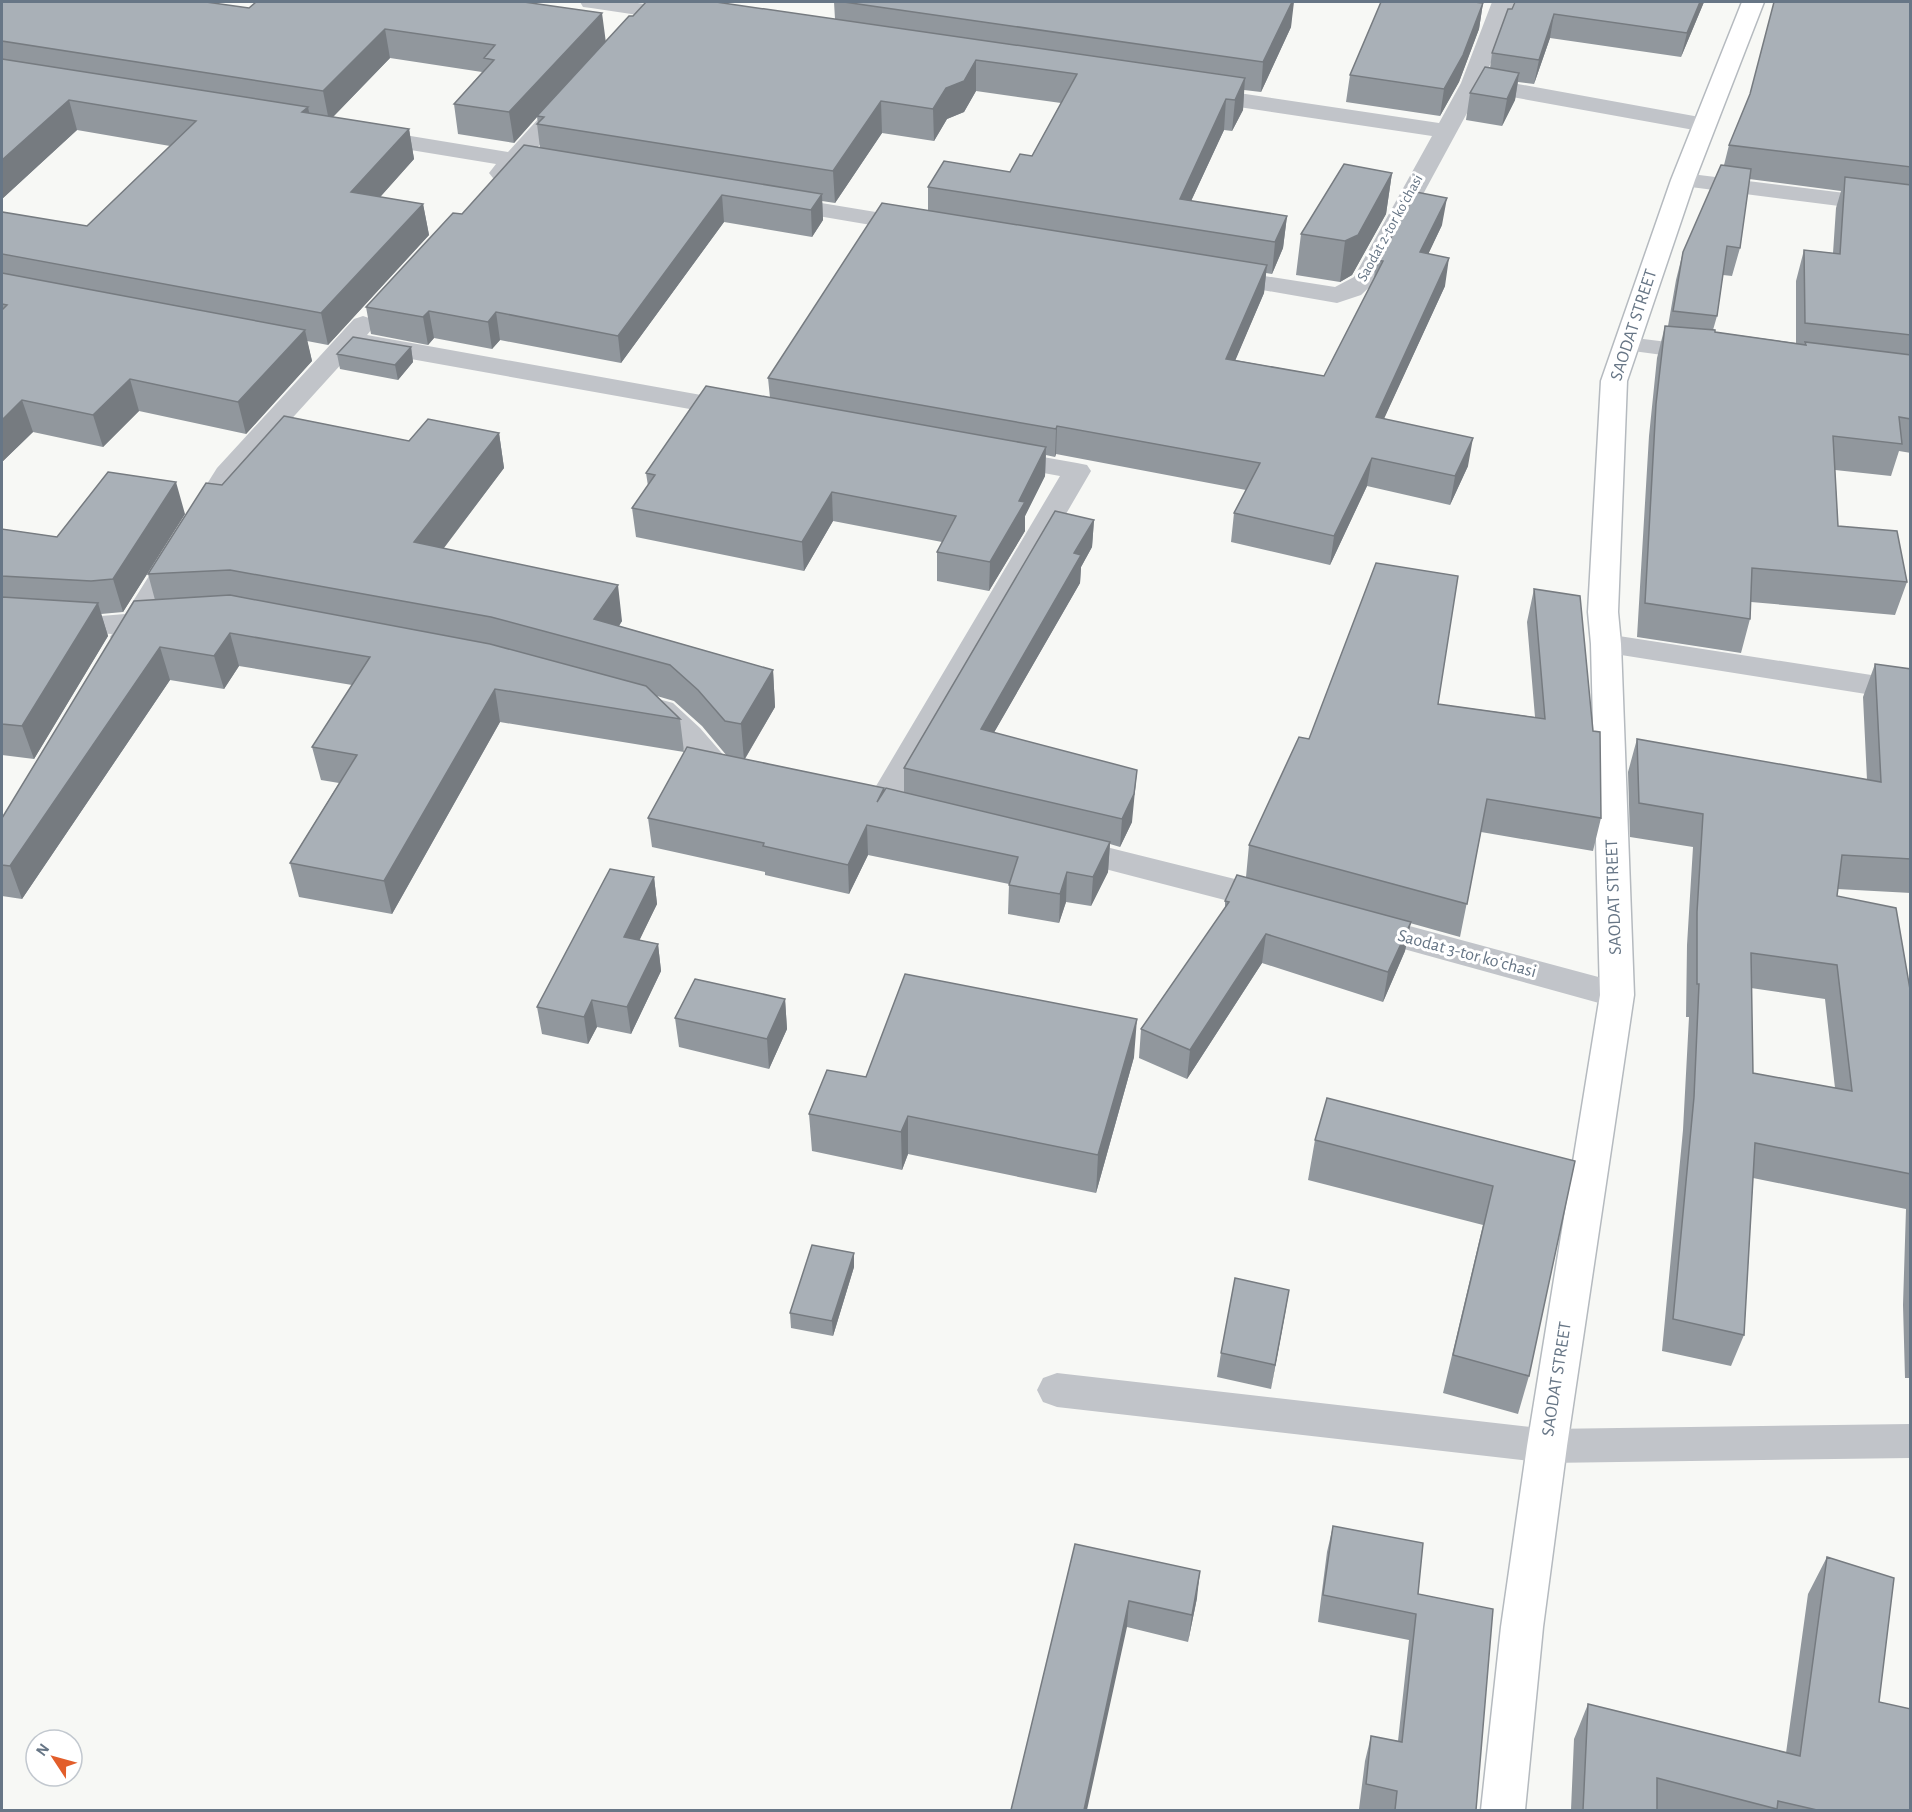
<svg xmlns="http://www.w3.org/2000/svg" width="1912" height="1812" viewBox="0 0 1912 1812" font-family="'Alegreya Sans',sans-serif">
<style>
.lines{fill:none;stroke-linecap:round;stroke-linejoin:round}
.secondary-casing{stroke:#b5babf;stroke-width:3}
.lane{fill:#c1c4c9;fill-rule:evenodd}
.street{fill:#c1c4c9;fill-rule:evenodd}
.secondary{fill:#fff;fill-rule:evenodd}
.wall{fill:#91979d;fill-rule:evenodd}
.shaded-wall{fill:#767b80}
.building{fill:#a9b0b7;stroke:#767b80;stroke-width:1.5;fill-rule:evenodd}
.labels{text-anchor:middle;dominant-baseline:central;stroke-width:6;stroke-linejoin:round;paint-order:stroke}
.far-street-label{font-size:15px;fill:#677686;stroke:#fff}
.street-label{font-size:18px;fill:#677686;stroke:#fff}
</style>
<rect width="100%" height="100%" fill="#f7f8f5"/>
<g class="lines">
<g class="secondary-casing">
<path id="secondary" d="M1742,2H1764L1695,180L1627,381L1618,612L1621,644L1634,995L1567,1446L1543,1627L1525,1810H1481L1501,1627L1527,1446L1600,995L1591,644L1588,612L1601,381L1671,180Z"/>
</g>
<path class="lane" d="M1627,337L1700,346L1709,348L1712,353L1709,358L1700,360L1618,349L1615,344L1618,339Z"/>
<path class="street" d="M580,2H631L685,10L693,11L696,16L693,21L685,22L591,8L583,7Z
M1492,2H1514L1485,78L1705,118L1713,120L1716,125L1713,130L1705,132L1479,91L1376,281L1361,295L1337,303L1211,281L1208,276L1211,271L1220,269L1335,287L1354,277L1432,136L1199,101L1191,99L1188,94L1191,89L1199,87L1439,123L1461,83Z
M568,93L576,95L579,100L530,156L565,162L569,167L565,172L557,174L519,168C510,177 506,181 493,178L489,173L496,164L368,143L360,141L356,136L360,131L368,129L508,152L560,95Z
M1683,173L1910,201V215L1675,185L1671,180L1675,175Z
M779,196L918,219L927,221L930,226L927,231L918,233L771,208L767,203L771,198Z
M363,316L372,319L376,324L367,335L740,402L749,404L753,410L749,416L740,418L355,349L238,478L155,612L174,614L179,621L174,628L143,632L135,644L125,647L115,644L110,637L112,634L2,627V609L101,616L125,614L217,468L354,319Z
M1003,450L1077,463L1087,465L1091,471L893,811L882,814L871,811L866,803L1060,476L993,464L989,458L993,452Z
M1606,634L1910,681V701L1596,651L1591,644L1596,637Z
M644,695L673,703L700,728L727,759L749,764L754,772L749,780C699,794 686,738 651,717C647,715 639,714 633,712L629,705L633,698Z
M1066,837L1275,889L1287,893L1291,901L1287,909L1275,913L1055,856L1050,848L1055,840Z
M1365,914L1617,982L1629,986L1634,995L1629,1004L1617,1008L1353,935L1348,926L1353,917Z
M1057,1373L1547,1429L1910,1424V1458L1547,1463L1057,1407L1043,1402L1037,1390L1043,1378Z"/>
<use href="#secondary" class="secondary"/>
</g>
<path class="wall" d="M2,2L249,8L606,41L633,16L835,19L834,2H1292L1291,27L1261,92L1244,90L1243,110L1232,131L1224,130L1191,201L1287,216L1283,248L1272,274L1266,273L1264,293L1235,360L1324,376L1374,279L1376,260L1442,225L1428,254L1445,286L1384,418L1468,466L1450,505L1367,486L1330,565L1231,542L1234,513L1246,490L1056,454L1055,457L1046,455L1045,476L1025,516V531L989,591L937,581V552L942,542L833,521L804,571L636,537L632,508L648,486L646,473L770,398L768,378L928,210V187L1010,172L1032,156L1061,103L976,91L964,112L947,119L934,141L882,133L835,203L822,201L823,220L812,237L724,222L621,363L500,340L492,349L434,338L428,345L371,334L366,307L462,214L540,148L537,124L538,123L537,117L514,143L458,134L454,104L482,72L390,58L333,117L409,129L414,159L380,197L423,204L429,235L328,345L307,341L312,361L246,434L139,411L103,447L33,432L2,462V212L87,226L170,146L77,130L2,199Z
M1704,2L1681,57L1550,38L1534,84L1518,82L1515,100L1502,126L1466,120L1470,93L1490,68L1492,53L1512,9Z
M1911,2V453L1899,451L1891,476L1835,470L1838,526L1907,582L1895,615L1751,602L1750,619L1741,653L1637,637L1649,436L1657,358L1665,326H1668L1676,280L1683,252L1724,165L1729,145ZM1749,179L1841,191L1836,208L1833,253L1804,250L1796,281V343L1715,332L1713,330L1717,316L1723,275L1732,276L1740,248Z
M1483,3L1479,29L1459,82L1440,116L1346,102L1350,75Z
M1392,173L1386,214L1352,275L1340,282L1296,275L1301,234Z
M411,347L413,362L398,380L340,369L337,354Z
M499,433L504,468L444,548L622,621L619,626L773,670L775,707L745,759L884,790L904,792V768L1094,520L1092,547L1081,567L1080,583L994,732L1132,822L1120,847L1110,844L1108,872L1091,906L1066,902L1059,923L1008,914L1009,884L868,855L849,894L765,875V872L652,847L648,818L727,756L702,726L674,701L657,696L680,719L684,752L500,722L392,914L299,897L290,863L339,783L321,780L312,747L352,685L239,666L224,689L170,680L22,899L2,896V818L155,600L148,574L222,485L409,441Z
M185,514L123,612L101,614L108,636L34,759L2,755V529L57,537Z
M1534,589L1601,818L1593,851L1481,832L1460,937L1410,923L1405,951L1383,1002L1262,963L1187,1079L1139,1058L1141,1029L1225,908V901L1246,877L1249,845L1309,739L1438,704L1535,717L1527,622Z
M1875,664L1911,669V893L1837,889V896L1911,995V1378H1905L1903,1305L1906,1209L1753,1178L1744,1335L1731,1366L1662,1351L1683,1130L1689,1017H1686L1687,945L1693,847L1630,837L1628,772L1637,739L1867,780L1863,697ZM1751,988L1825,999L1835,1088L1753,1073Z
M654,877L657,904L639,940L658,944L661,971L631,1034L597,1027L588,1044L542,1034L537,1007Z
M785,999L787,1029L769,1069L679,1047L675,1018Z
M1134,1057L1096,1193L908,1154L902,1170L812,1151L809,1114L866,1077Z
M1315,1140L1575,1161L1529,1376L1518,1414L1443,1393L1483,1225L1308,1180Z
M854,1253V1267L833,1336L791,1328L790,1313Z
M1289,1290L1271,1389L1217,1377L1221,1353Z
M1333,1526L1418,1594L1476,1810H1365L1359,1809L1365,1761L1371,1736L1398,1741L1409,1640L1318,1622L1327,1552Z
M1075,1544L1197,1598L1188,1642L1127,1627Z
M1827,1557L1879,1702L1911,1810H1571L1574,1739L1588,1704L1786,1753L1808,1594Z"/>
<path class="shaded-wall" d="M1292,2H1294L1291,27L1261,92L1263,62Z
M1700,2H1704L1681,57L1687,33Z
M1483,3L1479,29L1459,82L1440,116L1444,89Z
M602,13L606,43L537,116V117L514,143L509,112Z
M1554,14L1550,38L1534,84L1539,60Z
M385,29L390,58L329,121L323,91Z
M976,60V91L964,112L947,119L934,141L933,109L946,88Z
M1519,73L1515,100L1502,126L1507,99Z
M1245,78L1243,110L1232,131L1235,100Z
M1226,99L1224,130L1179,227L1180,199Z
M69,100L77,130L2,199V160Z
M881,101L882,133L835,203L833,171Z
M308,107L314,137L302,112Z
M409,129L414,159L357,223L351,192Z
M1392,173L1386,214L1352,275L1340,282L1345,241Z
M822,194L823,220L812,237L811,210Z
M722,195L724,222L621,363L618,336Z
M1447,198L1442,225L1416,280L1420,252Z
M423,204L429,235L328,345L321,313Z
M1287,216L1283,248L1272,274L1275,242Z
M1449,258L1445,286L1372,445L1376,417Z
M1267,265L1264,293L1224,387L1226,359Z
M429,311L434,338L428,345L423,317Z
M496,312L500,340L492,349L488,322Z
M305,330L312,361L246,434L238,402Z
M411,347L413,362L398,380L395,365Z
M130,379L139,411L103,447L93,415Z
M22,400L33,432L2,462V420Z
M1057,426L1056,454L1055,457L1056,429Z
M499,433L504,468L421,578L414,542Z
M1473,438L1468,466L1450,505L1455,476Z
M1046,447L1045,476L1025,516V531L989,591L990,562L1019,501Z
M1372,458L1367,486L1330,565L1334,536Z
M176,482L185,514L123,612L113,579Z
M832,492L833,521L804,571L802,542Z
M1094,520L1092,547L1081,567L1080,583L980,757L981,729L1074,553Z
M618,585L622,621L605,647L594,619Z
M98,603L108,636L34,759L22,726Z
M230,633L239,666L224,689L214,656Z
M160,647L170,680L22,899L10,866Z
M773,670L775,707L744,760L741,724Z
M495,689L500,722L392,914L384,881Z
M1137,770L1132,822L1120,847L1122,819Z
M867,825L868,855L849,894L848,865Z
M1110,842L1108,872L1091,906L1093,877Z
M1067,872L1066,902L1059,923L1060,894Z
M654,877L657,904L628,964L624,937Z
M1411,922L1405,951L1383,1002L1388,972Z
M1266,934L1262,963L1187,1079L1190,1050Z
M658,944L661,971L631,1034L627,1007Z
M785,999L787,1029L769,1069L767,1039Z
M592,1000L597,1027L588,1044L584,1017Z
M1137,1019L1134,1057L1096,1193L1098,1155Z
M908,1116V1154L902,1170L901,1132Z
M854,1253V1267L833,1336L832,1321Z
M1289,1290L1285,1314L1271,1389L1275,1365Z
M1200,1571L1197,1598L1188,1642L1192,1615Z
M1129,1601L1127,1627L1087,1810H1084Z"/>
<path class="building" d="M2,2H206L249,8L256,2H524L602,13L509,112L454,104L494,60L484,58L495,45L385,29L323,91L2,41Z
M646,2H716L1245,78L1235,100L1226,99L1180,199L1287,216L1275,242L928,187L944,161L1010,172L1020,154L1032,156L1077,74L976,60L964,81L946,88L933,109L881,101L833,171L537,124L544,117L537,116L629,16H633Z
M844,2H1292L1263,62Z
M1381,2H1474L1483,3L1463,55L1444,89L1350,75Z
M1515,2H1700L1687,33L1554,14L1539,60L1492,53L1508,9H1512Z
M1774,2H1911V167L1729,145L1750,94Z
M2,59L308,107L302,112L409,129L351,192L423,204L321,313L2,254V212L87,226L196,121L69,100L2,160Z
M1485,67L1519,73L1507,99L1470,93Z
M524,145L822,194L811,210L722,195L618,336L496,312L488,322L429,311L423,317L366,307L453,213L462,214Z
M1344,164L1392,173L1358,235L1345,241L1301,234Z
M1721,165L1751,169L1740,248L1727,246L1717,316L1673,311L1683,252Z
M1845,177L1911,185V335L1805,323L1804,250L1840,254Z
M1416,192L1447,198L1420,252L1449,258L1376,417L1473,438L1455,476L1372,458L1334,536L1234,513L1260,463L1057,426L1056,429L768,378L882,203L1267,265L1226,359L1324,376L1383,261L1376,260L1382,254Z
M2,273L305,330L238,402L130,379L93,415L22,400L2,420V310L7,305L2,304Z
M1665,326L1715,330V332L1806,345L1805,342L1911,355V419L1899,417L1902,444L1833,436L1838,526L1897,531L1907,582L1752,568L1750,619L1645,603L1656,404Z
M353,337L411,347L395,365L337,354Z
M706,386L1046,447L1019,501L1025,502L990,562L937,552L956,516L832,492L802,542L632,508L655,475L646,473Z
M284,416L409,441L428,419L499,433L414,542L618,585L594,619L773,670L741,724L725,721L698,690L670,665L491,617L230,570L148,574L206,483L222,485Z
M108,472L176,482L113,579L91,581L2,576V529L57,537Z
M1055,511L1094,520L1074,553L1081,555L981,729L1137,770L1134,794L1122,819L904,768Z
M1376,563L1458,576L1438,704L1545,719L1534,589L1580,596L1593,731L1600,732L1601,818L1487,799L1467,904L1249,845L1299,737L1309,739Z
M230,595L490,644L646,686L680,719L495,689L384,881L290,863L357,755L312,747L370,657L230,633L214,656L160,647L10,866L2,865V818L134,601Z
M2,597L98,603L22,726L2,724Z
M1875,664L1911,669V859L1842,855L1837,896L1896,908L1911,995V1174L1755,1143L1744,1335L1673,1319L1694,1097L1699,984H1697V912L1703,814L1639,803L1637,739L1881,782ZM1751,953L1837,965L1852,1091L1753,1073Z
M687,747L884,788L877,802L886,788L1110,842L1093,877L1067,872L1060,894L1009,885L1018,857L867,825L848,865L763,846L764,843L648,818Z
M610,869L654,877L624,937L658,944L627,1007L592,1000L584,1017L537,1007Z
M1237,875L1411,922L1388,972L1266,934L1190,1050L1141,1029L1229,902L1225,901Z
M905,974L1137,1019L1098,1155L908,1116L901,1132L809,1114L827,1070L866,1077Z
M695,979L785,999L767,1039L675,1018Z
M1327,1098L1575,1161L1529,1376L1453,1355L1493,1186L1315,1140Z
M812,1245L854,1253L832,1321L790,1313Z
M1235,1278L1289,1290L1275,1365L1221,1353Z
M1333,1526L1423,1543L1418,1594L1493,1609L1476,1810H1395L1397,1791L1366,1784L1371,1736L1402,1742L1416,1614L1323,1595Z
M1075,1544L1200,1571L1192,1615L1129,1601L1084,1810H1011Z
M1827,1557L1894,1578L1879,1702L1911,1709V1810H1817L1778,1801L1777,1809L1657,1778V1810H1583L1588,1704L1800,1756Z"/>
<g class="labels">
<g class="far-street-label">
<text transform="translate(1390 228) rotate(-61)">Saodat 2-tor koʻchasi</text>
</g>
<g class="street-label">
<text transform="translate(1634 325) rotate(-72)">SAODAT STREET</text>
<text transform="translate(1614 897) rotate(-92)">SAODAT STREET</text>
<text transform="translate(1467 954) rotate(15)">Saodat 3-tor koʻchasi</text>
<text transform="translate(1557 1379) rotate(-81)">SAODAT STREET</text>
</g>
</g>
<rect width="1912" height="1812" fill="none" stroke="#677686" stroke-width="6"/>
<g transform="translate(54 1758) rotate(306)"><circle r="28" fill="#ffffff" stroke="#c2c8cf" stroke-width="1.5"/>
<path d="M0-4.5L10 22L0 15L-10 22Z" fill="#e25e2b"/>
<text y="-9" font-size="16" font-weight="bold" text-anchor="middle" fill="#677686">N</text>
</g>
</svg>
